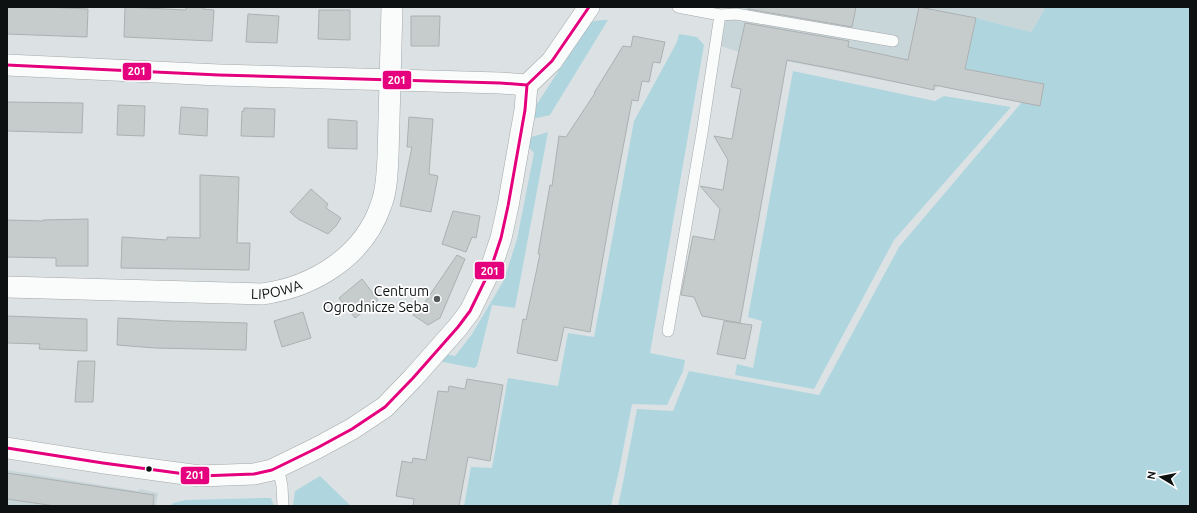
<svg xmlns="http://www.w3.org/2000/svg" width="1197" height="513" viewBox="0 0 1197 513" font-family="Ubuntu,sans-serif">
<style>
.built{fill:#c8d6da}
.green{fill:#afd6df}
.building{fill:#c6cbcc;stroke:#acb0b1}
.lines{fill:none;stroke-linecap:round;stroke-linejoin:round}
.service-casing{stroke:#a3a8aa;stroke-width:12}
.minor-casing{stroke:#a3a8aa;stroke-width:22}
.service{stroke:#fafbfb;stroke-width:11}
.minor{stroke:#fafbfb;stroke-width:21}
.bus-1-casing{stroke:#fff;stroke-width:6}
.bus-1{stroke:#e5007d;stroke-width:3}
.poi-dot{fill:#555a5c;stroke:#fff;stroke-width:1.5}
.bus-dot{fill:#0d1112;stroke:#fff;stroke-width:1.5}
.labels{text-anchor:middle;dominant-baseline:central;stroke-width:3.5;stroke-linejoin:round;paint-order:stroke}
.street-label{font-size:14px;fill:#0d1112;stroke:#fff}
.poi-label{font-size:14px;fill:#0d1112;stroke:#fff;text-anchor:end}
.line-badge{stroke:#fff;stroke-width:1.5}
.badge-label{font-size:11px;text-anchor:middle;font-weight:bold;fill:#fff}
</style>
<rect width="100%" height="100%" fill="#dce2e4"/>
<path class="built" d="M728,7H1046L1031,32L976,18L961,91L939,86L934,90L739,52L721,46Z
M7,470L138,491L140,489L158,493L156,506H7Z"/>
<path class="green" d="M1046,7H1190V506H618L623,482L637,409L673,411L689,371L819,395L899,247L1022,102L961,91L976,18L1031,32Z
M603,20H608L550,115L532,119L537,104L589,24L594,21Z
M679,34L697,37L704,45L650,353L685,360L683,371L667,405L632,404L619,471L611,506H464L471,467L492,468L508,378L558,386L568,333L594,337L634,121L677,42Z
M793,71L935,101L944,96L1011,107L894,240L814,389L735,375L737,364L753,368L762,321L748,317Z
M548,132L515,308L492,305L477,366L474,368L438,361L445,354L455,356L472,334L504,280L517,239L534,153L527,145L528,138Z
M320,476L351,506H293L295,491Z
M263,498H271L274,506H170L173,503L185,500Z"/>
<path class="building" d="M7,7H43L88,9L87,37L7,34Z
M125,7L186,10V7H204L203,9L214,10L212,41L124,37Z
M748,7H856L852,27L748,9Z
M919,7L976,18L965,69L1044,84L1040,106L934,85V90L844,71L787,60L740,323L702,316L694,297L681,295L693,236L714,240L720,209L700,186L723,190L728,160L714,136L732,139L741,89L731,87L745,23L849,41L848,47L908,60Z
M319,10H350V40L318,39Z
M248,14L279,16L277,43L246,42Z
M411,16H440L439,46H411Z
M633,36L665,42L660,63L653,62L649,82L642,81L638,101L632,100L612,206L590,332L564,327L557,361L517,353L523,319L526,320L540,254H538L550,185L552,186L559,136L566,137L595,93H594L623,46L631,47Z
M7,102L83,103L82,133L7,131Z
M118,105L145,106L144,136L117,135Z
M181,107L208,109L207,136L179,134Z
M244,108L275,109L274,137L241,136L242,111H244Z
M409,117L433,119L429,174L438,176L431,212L400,206L412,147H407Z
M328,119L357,121V149L328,148Z
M200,175L239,177L237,243H250L249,270L121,268L122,237L167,240V237L200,238Z
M311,189L328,204L326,208L341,218L336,226L328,234L298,219L290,212Z
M453,211L480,216L476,238L472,237L466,252L442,244Z
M88,219V266H56V258L7,257V220L43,221V220Z
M457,255L465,259L440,318L428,325L413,315L421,308Z
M362,279L378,300L355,318L339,298Z
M303,312L311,338L282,347L274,321Z
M7,316L87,319V351L39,349L40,344L7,343Z
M118,318L172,321L247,323L246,350L155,348L117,345Z
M724,321L752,325L745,359L717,354Z
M78,361H95L93,402H75Z
M467,379L503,385L490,461L468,457L459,506H413L414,499L396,496L402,461L412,463L413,458L426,460L438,391L448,392L449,386L465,389Z
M7,473L154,495L153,506H55L7,499Z"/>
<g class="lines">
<g class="service-casing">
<path id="service" d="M678,7L720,15L736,14L893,41
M668,331L702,133L720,15
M278,467L282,486L283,506"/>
</g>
<g class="minor-casing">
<g id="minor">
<path d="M7,65L219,75L500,83L527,85"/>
<path d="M527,85L552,61L589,7"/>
<path id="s1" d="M7,287L262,294C314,287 364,256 381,205C387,190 387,173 388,157L392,7"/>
<path d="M7,448L103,463L200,476L254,474L272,470L317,448L352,429L385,407L413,378L458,327L470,311L491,268L501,238L508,206L525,110L527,85"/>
</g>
</g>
<use href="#service" class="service"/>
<use href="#minor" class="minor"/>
<g class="bus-1-casing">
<path id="bus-1" d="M7,65L219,75L500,83L527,85
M527,85L552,61L589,7
M7,448L103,463L200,476L254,474L272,470L317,448L352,429L385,407L413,378L458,327L470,311L491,268L501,238L508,206L525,110L527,85"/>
</g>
<use href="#bus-1" class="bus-1"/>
</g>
<circle class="poi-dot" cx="437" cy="299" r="4"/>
<circle class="bus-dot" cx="149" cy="469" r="3.5"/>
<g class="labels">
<g class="street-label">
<text stroke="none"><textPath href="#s1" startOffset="270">LIPOWA</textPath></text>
</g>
<g class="poi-label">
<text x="429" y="291">Centrum<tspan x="429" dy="16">Ogrodnicze Seba</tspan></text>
</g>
</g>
<g class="line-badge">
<rect x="122" y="62" width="30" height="19" rx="4" fill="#e5007d"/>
<rect x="382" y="70" width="30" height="20" rx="4" fill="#e5007d"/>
<rect x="474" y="261" width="31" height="19" rx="4" fill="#e5007d"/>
<rect x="180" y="466" width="30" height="19" rx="4" fill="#e5007d"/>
</g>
<g class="badge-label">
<text x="137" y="75">201</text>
<text x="397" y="84">201</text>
<text x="490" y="275">201</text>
<text x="195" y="479">201</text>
</g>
<rect width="1197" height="513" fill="none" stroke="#0d1112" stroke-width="16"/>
<g transform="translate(1161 477) rotate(280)" stroke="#ffffff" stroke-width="3" paint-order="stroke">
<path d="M0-3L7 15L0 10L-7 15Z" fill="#0d1112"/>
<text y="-6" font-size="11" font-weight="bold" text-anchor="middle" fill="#0d1112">N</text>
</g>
</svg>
